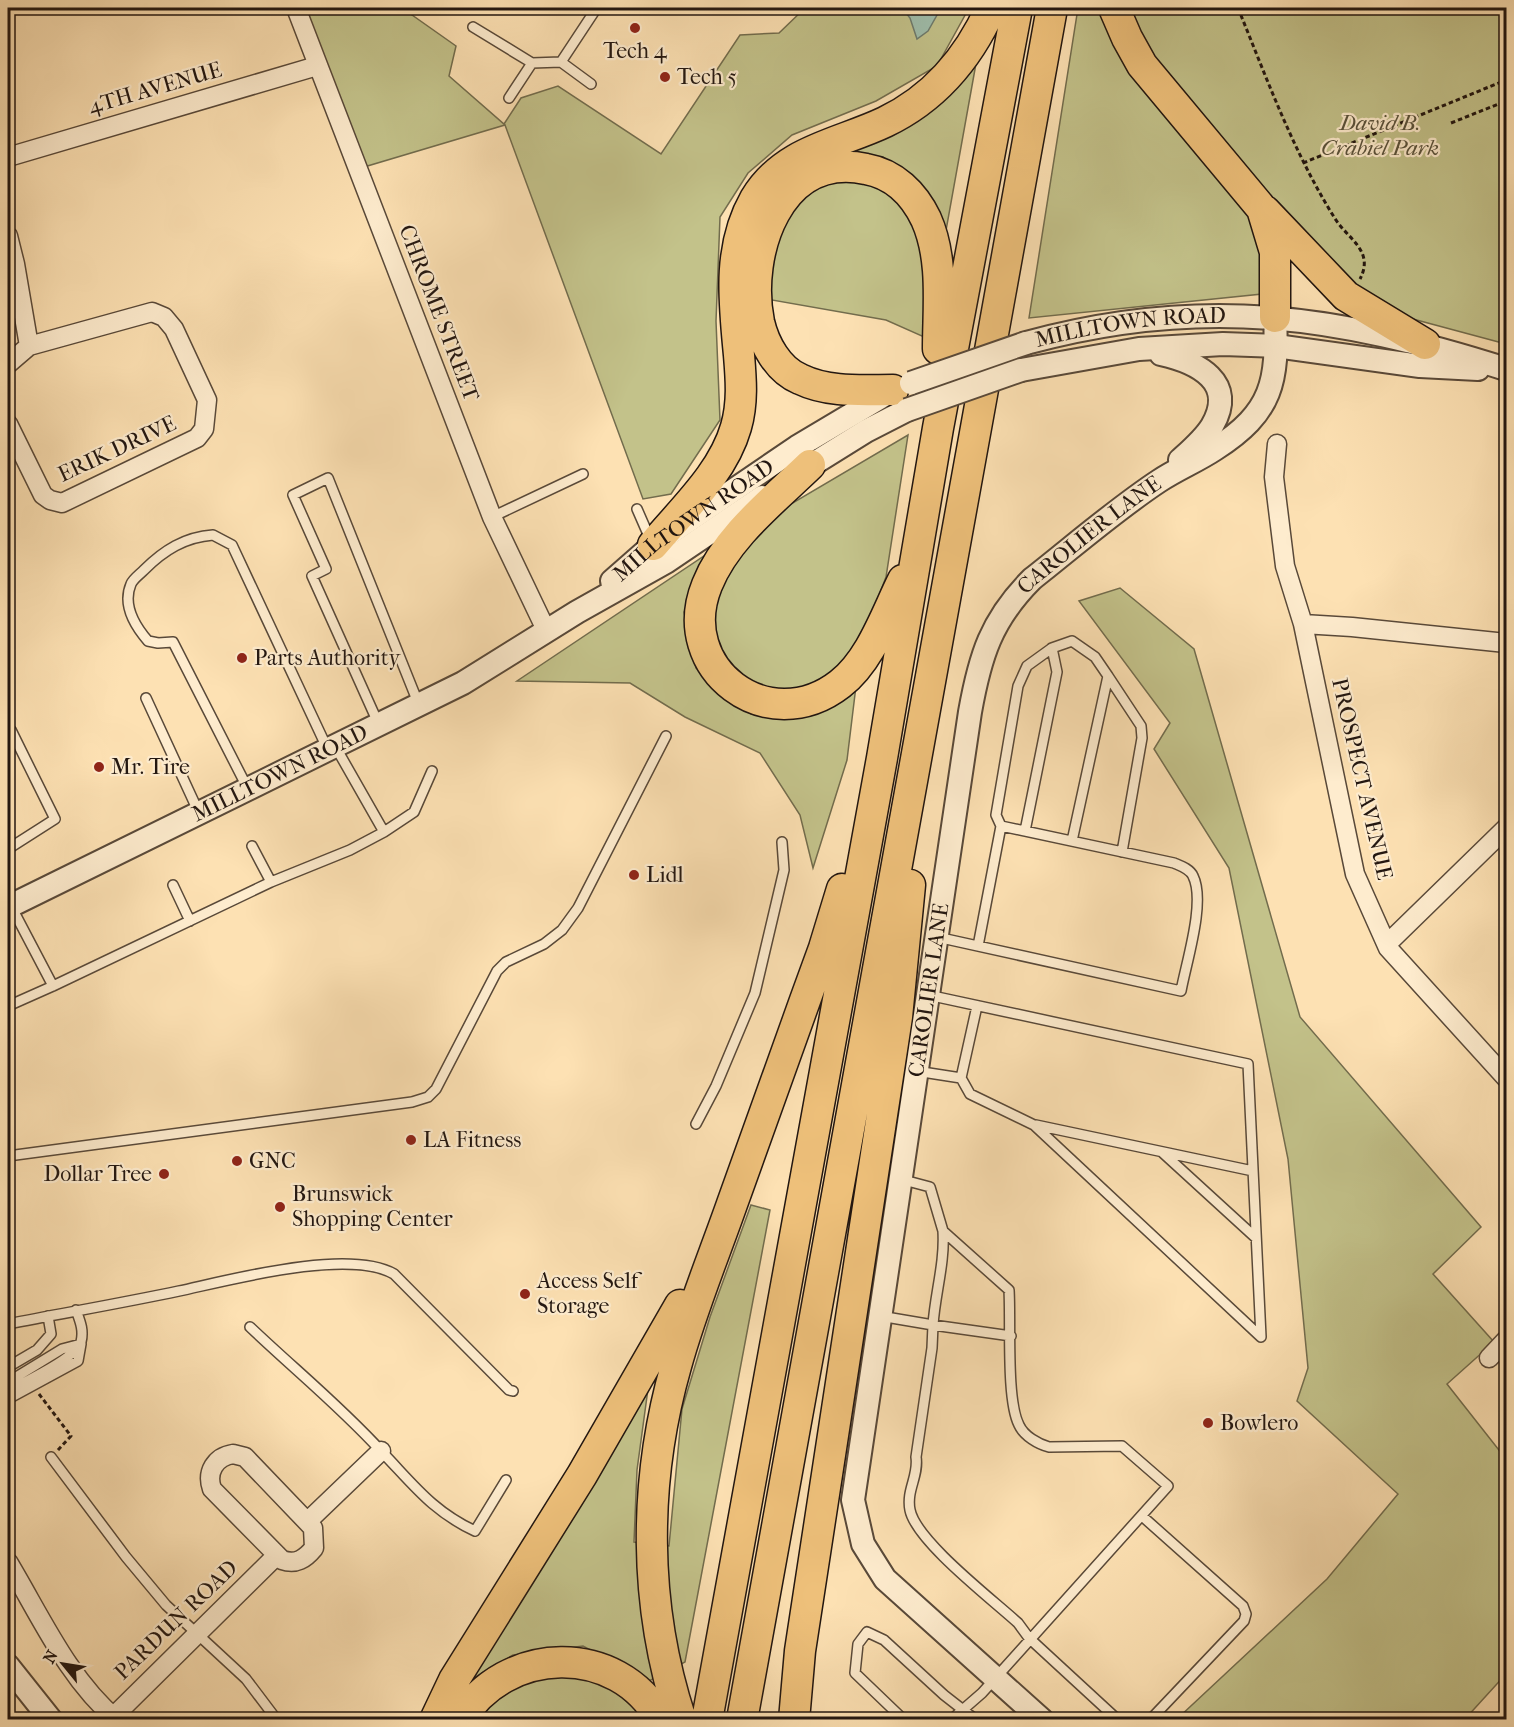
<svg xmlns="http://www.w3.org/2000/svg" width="1514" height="1727" viewBox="0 0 1514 1727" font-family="'IM FELL French Canon',serif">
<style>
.green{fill:#c3c28a;stroke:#726c4d;stroke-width:1.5}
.water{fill:#9fbeac;stroke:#6d7b6e;stroke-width:1.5}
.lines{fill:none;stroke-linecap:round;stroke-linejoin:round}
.service-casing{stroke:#594939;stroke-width:12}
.minor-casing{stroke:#594939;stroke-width:21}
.tertiary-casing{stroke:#594939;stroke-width:26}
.trunk-casing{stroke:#221610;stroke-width:33}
.path{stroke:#221610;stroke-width:3;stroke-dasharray:4.5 3;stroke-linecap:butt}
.service{stroke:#feecce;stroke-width:9}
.minor{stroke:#feecce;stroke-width:18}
.tertiary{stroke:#feecce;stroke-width:22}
.trunk{stroke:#eec07a;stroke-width:30}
.tertiary-bridge-casing{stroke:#594939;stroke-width:26;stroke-linecap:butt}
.tertiary-bridge{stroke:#feecce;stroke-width:22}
.poi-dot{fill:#8f2418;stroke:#feecce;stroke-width:2}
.labels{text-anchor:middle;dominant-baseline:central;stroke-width:4.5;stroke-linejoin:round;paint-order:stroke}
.poi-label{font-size:22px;fill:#221610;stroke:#feecce;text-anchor:start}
.street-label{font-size:22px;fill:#221610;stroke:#feecce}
.park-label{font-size:22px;font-style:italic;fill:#5a523b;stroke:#feecce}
</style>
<rect width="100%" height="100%" fill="#fde1b3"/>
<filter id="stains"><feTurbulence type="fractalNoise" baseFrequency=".00333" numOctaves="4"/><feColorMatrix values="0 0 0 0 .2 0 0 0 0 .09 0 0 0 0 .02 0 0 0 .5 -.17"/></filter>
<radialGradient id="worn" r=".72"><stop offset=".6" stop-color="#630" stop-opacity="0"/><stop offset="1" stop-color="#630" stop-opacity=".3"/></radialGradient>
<path class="green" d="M305,8H402L456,46L449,76L504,124L521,98L558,86L661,154L740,35L779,33L805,8H969L937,66L876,101L792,135L748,173L720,217L716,321L720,420L671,494L643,499L505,125L364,167Z
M1078,8H1102L1244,204L1266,251L1262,294L1029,318Z
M1125,8H1506V344L1398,315L1337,278L1133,34Z
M977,58L945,236L918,186L883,157L830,156Z
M866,180L896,194L918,227L928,277L924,337L886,320L766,299L770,246L791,204L827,181Z
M908,435L886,577L860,645L824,684L777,694L738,676L717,653L711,613L736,555L784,508Z
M716,548L684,612L696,668L751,714L817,712L856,686L847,760L813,868L800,815L760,753L685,717L630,683L517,681Z
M1120,588L1194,649L1300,1017L1481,1227L1433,1274L1494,1342L1447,1384L1506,1459V1674L1465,1719H1177L1327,1579L1398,1494L1297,1401L1308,1368L1288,1159L1229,868L1154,749L1170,723L1079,601Z
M751,1205L770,1210L685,1662L649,1681L583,1646L513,1655L458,1687L648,1389L637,1470L634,1542L669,1546L682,1409L710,1317Z
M552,1671L606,1683L647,1720H471L487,1699Z"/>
<path class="water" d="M902,8H941L928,31L917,39L910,18Z"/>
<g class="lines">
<g class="service-casing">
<path id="service" d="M473,27L532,63L561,62L594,12
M561,62L591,84
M509,98L532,63
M637,509L651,541
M492,517L583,474
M1108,676L1141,726L1142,738L1122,852
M146,698L199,813
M379,725L312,576L326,569L293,495L328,478L419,705
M8,732L11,730L55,819L8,849
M335,746L384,832
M248,789L173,642L158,643L148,641C135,626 122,605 131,584C133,579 139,575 144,570C164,550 185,537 213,535L232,545L328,750
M1001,826L996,815L1018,686L1027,666L1052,648
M1025,831L1057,672L1052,648L1072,641L1095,657L1108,676L1072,841
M252,846L271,882
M173,885L190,921
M8,889L13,904
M11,906L53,986
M937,937L1181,991C1186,963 1206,902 1193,876C1190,869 1181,866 1174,863L1001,826L978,946
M8,1006L53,986L271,882L350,850L384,832L414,812L432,771
M916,1071L961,1078L970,1094L1034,1125L1261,1337L1248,1064L928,995
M961,1078L977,1006
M696,1124L716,1086L755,993L784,870L782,842
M1036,1125L1253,1171
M1163,1153L1256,1238
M8,1156L412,1102L428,1097L436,1089L497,971L506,962L544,944L562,930L578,908L666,736
M900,1179L930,1187L943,1231
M880,1316L933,1325L932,1348L916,1457C919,1476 906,1490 910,1510C916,1541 993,1600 1018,1623L1029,1638L1118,1720
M8,1324C64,1313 122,1303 179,1291C230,1280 348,1248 394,1274L509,1390L513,1391
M250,1327C293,1368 341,1407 381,1451C413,1484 432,1511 475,1531L506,1480
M8,1367L37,1350L51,1334L48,1316
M8,1382L62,1349L81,1344L78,1361L8,1399
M8,1391C24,1382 76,1358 81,1342C84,1330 80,1321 76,1310
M51,1457L126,1557L166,1605L246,1679L277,1720
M1142,1516L1243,1606L1246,1614L1244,1621L1150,1720
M904,1720L855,1673L858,1644L867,1632L884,1640L944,1695L976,1720
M951,1720L982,1693L1168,1486L1122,1446L1049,1447C1038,1444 1024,1436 1019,1425C1006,1400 1011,1322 1009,1290L943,1231C945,1263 935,1294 933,1325L1011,1336"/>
</g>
<g class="minor-casing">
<path id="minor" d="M296,8L492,517L547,632
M8,157L317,66
M8,236L15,264L29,346
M8,364L29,346L152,312L164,317L174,329L207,400L204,429L197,438L62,503L50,500L43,495L8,424
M1277,444L1274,477L1285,566L1303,624L1355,874L1388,948L1506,1078
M1303,624L1352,627L1506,643
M1387,944L1506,828
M1489,1358L1506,1340
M233,1454L245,1457L313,1528L314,1548C305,1559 296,1565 282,1560L212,1489C206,1472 215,1457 233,1454Z
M308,1521L381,1451
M8,1562C40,1615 68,1679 117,1720
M110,1720L277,1555"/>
</g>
<g class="tertiary-casing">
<g id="tertiary">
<path id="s1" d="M1026,343C1201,295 1336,315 1506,369"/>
<path d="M1161,354C1197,362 1238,382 1212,426C1204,439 1191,450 1180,460"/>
<path d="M1021,370L1139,349L1223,344L1276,346L1420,366L1478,369"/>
<path d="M797,474L866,431L907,410"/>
<path id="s2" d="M612,581L653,545L797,447L891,391"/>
<path id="s3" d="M8,907L463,683L577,612L666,562L762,497"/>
<path d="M8,1666L51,1720"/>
<path id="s4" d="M1042,1720L885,1579L863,1544L853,1500L970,712C980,656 991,620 1032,579C1074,546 1115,510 1159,481C1177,469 1197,461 1215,449C1273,412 1278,381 1275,317"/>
</g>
</g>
<g class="trunk-casing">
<path id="trunk" d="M1114,8L1127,38L1142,65L1262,209L1275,252V317
M1265,211L1346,296L1425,344
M893,390C862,390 829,393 800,379C778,370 764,344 759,322C745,253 779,151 866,169C894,174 914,194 926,219C944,259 938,307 938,349
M810,465C774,500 726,537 707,585C673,669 768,740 840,684C871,660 886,614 903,580
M653,545C682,510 723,473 736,427C743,403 741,379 739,355C734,302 727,248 755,199C784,150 839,144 885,122C935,98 969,57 991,8
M435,1720L454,1680L582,1475L680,1305
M460,1720C505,1645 617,1641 661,1720
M681,1720C643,1605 643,1482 676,1366C691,1311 713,1258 732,1204C763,1118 793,1033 824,948L842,889
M707,1720L882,758L938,428L1017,8
M742,1720L1052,8
M794,1720L800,1651L897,1017L910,885"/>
</g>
<path class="path" d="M1238,8C1267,79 1293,151 1334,217C1347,239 1375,250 1360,279
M1499,8L1506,26
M1451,123L1506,101
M1303,163L1506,80
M39,1394L71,1436L58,1450"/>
<use href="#service" class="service"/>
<use href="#minor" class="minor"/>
<use href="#tertiary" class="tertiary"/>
<use href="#trunk" class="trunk"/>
<g class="tertiary-bridge-casing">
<path id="tertiary-bridge" d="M911,383L1026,343
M907,410L1021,370"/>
</g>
<use href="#tertiary-bridge" class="tertiary-bridge"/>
</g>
<g class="poi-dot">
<circle cx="635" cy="28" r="6"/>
<circle cx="665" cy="77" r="6"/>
<circle cx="242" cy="658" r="6"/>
<circle cx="99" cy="767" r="6"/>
<circle cx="634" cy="875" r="6"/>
<circle cx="411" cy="1140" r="6"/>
<circle cx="237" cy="1161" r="6"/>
<circle cx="164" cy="1174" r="6"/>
<circle cx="280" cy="1207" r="6"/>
<circle cx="525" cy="1294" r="6"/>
<circle cx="1208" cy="1423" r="6"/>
</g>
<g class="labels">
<g class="poi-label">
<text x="635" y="51" text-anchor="middle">Tech 4</text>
<text x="677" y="77">Tech 5</text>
<text x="254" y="658">Parts Authority</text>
<text x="111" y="767">Mr. Tire</text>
<text x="646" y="875">Lidl</text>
<text x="423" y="1140">LA Fitness</text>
<text x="249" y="1161">GNC</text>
<text x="152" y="1174" text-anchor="end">Dollar Tree</text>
<text x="292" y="1194">Brunswick<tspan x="292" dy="25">Shopping Center</tspan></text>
<text x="537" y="1281">Access Self<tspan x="537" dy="25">Storage</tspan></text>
<text x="1220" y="1423">Bowlero</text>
</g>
<g class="street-label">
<text transform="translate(155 88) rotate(-16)">4TH AVENUE</text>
<text transform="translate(439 313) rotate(69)">CHROME STREET</text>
<text stroke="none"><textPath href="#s1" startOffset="106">MILLTOWN ROAD</textPath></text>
<text transform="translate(117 449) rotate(-25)">ERIK DRIVE</text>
<text stroke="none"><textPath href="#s2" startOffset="102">MILLTOWN ROAD</textPath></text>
<text stroke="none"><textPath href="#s4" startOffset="1316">CAROLIER LANE</textPath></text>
<text stroke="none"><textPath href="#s3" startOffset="303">MILLTOWN ROAD</textPath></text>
<text transform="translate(1362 779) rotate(77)">PROSPECT AVENUE</text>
<text stroke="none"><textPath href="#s4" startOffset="813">CAROLIER LANE</textPath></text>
<text transform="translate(176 1620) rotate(-44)">PARDUN ROAD</text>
</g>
<g class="park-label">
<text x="1380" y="123">David B.<tspan x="1380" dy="25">Crabiel Park</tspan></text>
</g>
</g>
<rect width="1514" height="1727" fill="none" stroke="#fde1b3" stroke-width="30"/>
<rect x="9" y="9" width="1496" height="1709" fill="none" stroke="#221610" stroke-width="3"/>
<rect x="15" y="15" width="1484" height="1697" fill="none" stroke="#221610" stroke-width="1.5"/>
<g transform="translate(63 1664) rotate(300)" stroke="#feecce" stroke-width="4.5" paint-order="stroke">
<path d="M0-4.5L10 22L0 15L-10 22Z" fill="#221610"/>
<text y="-9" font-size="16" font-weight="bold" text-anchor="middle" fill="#221610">N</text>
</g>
<rect width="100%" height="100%" filter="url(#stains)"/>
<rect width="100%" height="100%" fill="url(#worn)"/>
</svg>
